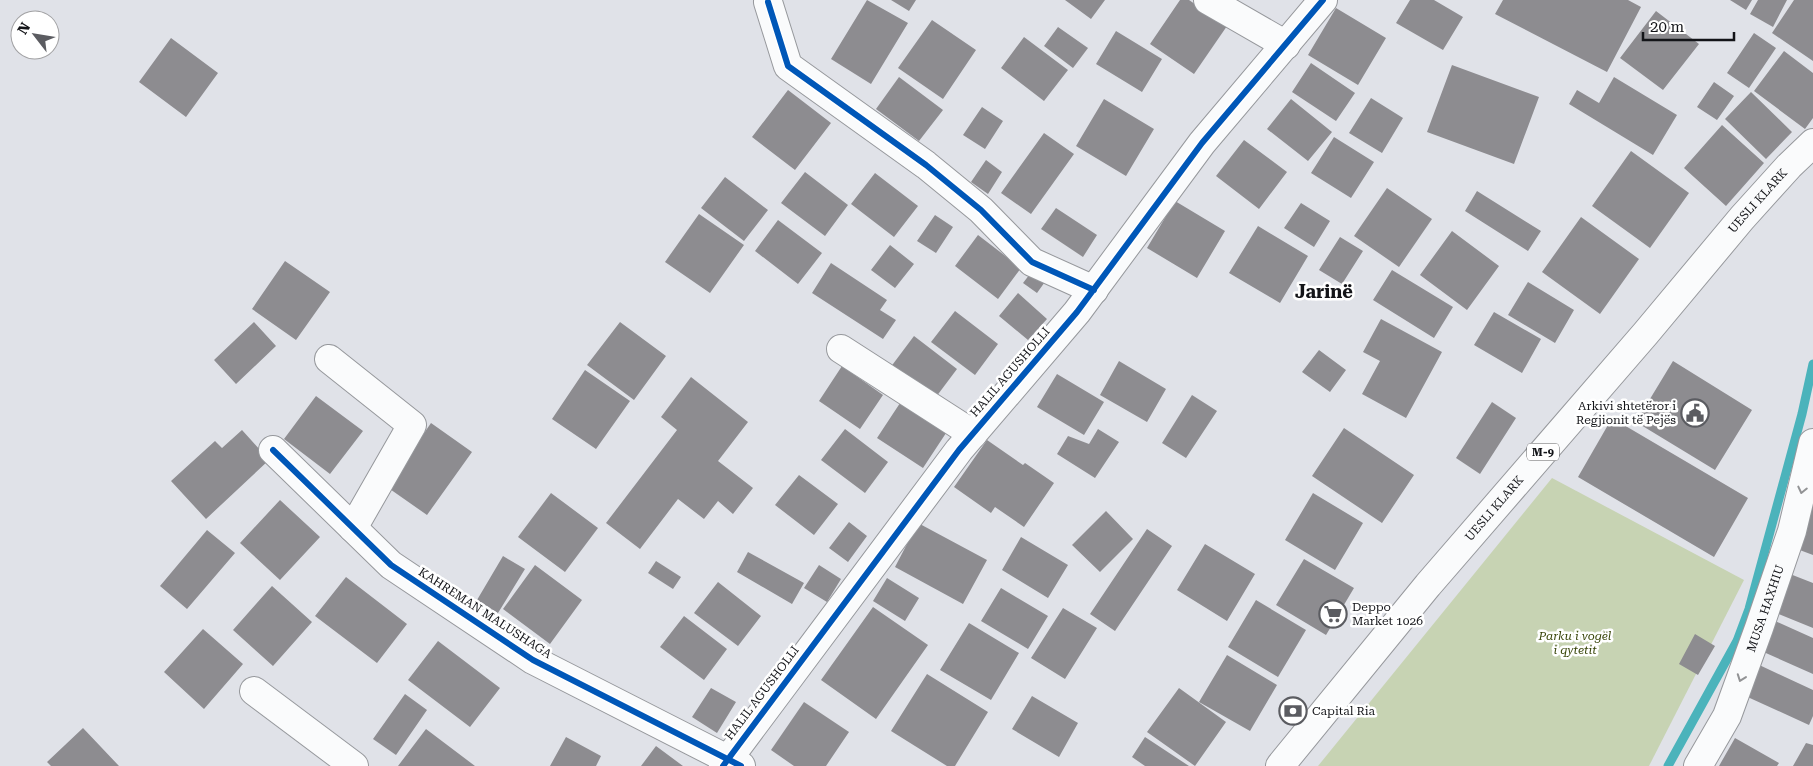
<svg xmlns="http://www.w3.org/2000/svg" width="1813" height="766" viewBox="0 0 1813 766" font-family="'Roboto Serif',serif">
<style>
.green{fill:#c7d3b3}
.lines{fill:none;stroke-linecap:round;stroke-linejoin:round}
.stream{stroke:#4bb3bb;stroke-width:9}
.building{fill:#8d8c90}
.minor-casing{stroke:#96989c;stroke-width:30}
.primary-casing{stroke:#96989c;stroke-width:30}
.minor{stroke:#fafbfc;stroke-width:28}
.primary{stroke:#fafbfc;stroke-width:28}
.cycleway-casing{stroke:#fff;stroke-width:9}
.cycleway{stroke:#0057b8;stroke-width:6}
.oneway{stroke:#929395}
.labels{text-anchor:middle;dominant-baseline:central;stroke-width:5;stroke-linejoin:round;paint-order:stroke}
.shield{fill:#fff;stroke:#5a5a5d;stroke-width:1}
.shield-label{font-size:11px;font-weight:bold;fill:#131418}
.street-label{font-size:12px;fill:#131418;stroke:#fff}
.poi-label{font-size:12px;fill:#131418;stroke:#fff;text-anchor:start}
.park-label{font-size:12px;font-style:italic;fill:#39460a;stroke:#fff}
.district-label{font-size:18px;font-weight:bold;fill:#131418;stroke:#fff}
</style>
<rect width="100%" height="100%" fill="#e0e2e8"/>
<path class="green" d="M1552,478L1744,580L1649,766H1318Z"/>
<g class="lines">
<path class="stream" d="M1668,766L1737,641L1749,609L1802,414L1813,364"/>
</g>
<path class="building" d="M867,0L908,23L871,84L831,59Z
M891,0H916L909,11Z
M1065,0H1105L1091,19Z
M1180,0H1189L1227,26L1194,74L1150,44Z
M1410,0H1434L1463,17L1443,50L1396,23Z
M1503,0H1628L1641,7L1607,72L1495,14Z
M1730,0H1752L1746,10Z
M1758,0H1787L1773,27L1750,14Z
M1794,0H1813V61L1772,33Z
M1336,8L1386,38L1358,85L1308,55Z
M1656,11L1699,44L1663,90L1620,58Z
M932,20L976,50L943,99L898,68Z
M1058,27L1088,48L1073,68L1044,46Z
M1116,31L1162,59L1142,92L1096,64Z
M1754,33L1776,48L1749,88L1727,73Z
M1024,37L1068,70L1044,101L1001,68Z
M171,38L218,73L186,117L139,82Z
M1784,51L1813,73V118L1805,129L1754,91Z
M1311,63L1355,93L1336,121L1292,92Z
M1452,65L1539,97L1514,164L1427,132Z
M899,77L943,110L919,141L876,109Z
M1614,77L1677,115L1653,155L1569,104L1577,90L1599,103Z
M1714,82L1734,96L1717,120L1697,107Z
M788,90L831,123L795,170L752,137Z
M1751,92L1792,132L1766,159L1725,119Z
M1371,98L1403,118L1382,153L1349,133Z
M1104,99L1154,129L1126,176L1076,146Z
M1291,99L1332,132L1308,161L1267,129Z
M982,107L1003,121L985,149L963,135Z
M1722,125L1764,163L1726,206L1684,168Z
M1044,133L1074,154L1031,214L1001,193Z
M1334,137L1374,162L1351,198L1311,173Z
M1244,140L1287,172L1259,209L1216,176Z
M1631,151L1689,193L1650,248L1592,206Z
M986,160L1002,172L988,194L971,182Z
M805,172L848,205L825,236L781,203Z
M875,173L918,206L894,237L851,204Z
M725,177L768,210L744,241L701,208Z
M1387,188L1432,219L1399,267L1354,236Z
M1477,191L1541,231L1528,251L1465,211Z
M1175,201L1225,231L1197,278L1147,248Z
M1301,203L1330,221L1314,247L1284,228Z
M1056,208L1097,235L1083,257L1041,229Z
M699,214L744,245L710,293L665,262Z
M935,215L953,227L936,253L917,241Z
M1581,217L1639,259L1600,314L1542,272Z
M778,220L822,253L798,284L755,251Z
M1258,226L1308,256L1280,303L1229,273Z
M1452,231L1499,266L1467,310L1420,275Z
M978,235L1021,268L998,299L955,266Z
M1340,237L1363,251L1342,284L1319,270Z
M890,245L914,264L895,288L871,270Z
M285,261L330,292L296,340L252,309Z
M831,263L887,300L880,310L896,320L883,339L812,293Z
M1033,270L1047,279L1037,293L1023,283Z
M1392,270L1453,307L1434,338L1373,300Z
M1528,282L1574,310L1555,343L1508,315Z
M1018,293L1047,319L1028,340L999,316Z
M955,311L998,344L975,375L931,342Z
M1494,312L1541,339L1522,373L1474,345Z
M1381,319L1442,352L1406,418L1362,394L1380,361L1363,352Z
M254,322L276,346L236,384L214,360Z
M620,322L666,356L634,400L587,365Z
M914,336L957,369L933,401L890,368Z
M1319,350L1346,370L1330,392L1302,372Z
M1119,361L1166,389L1147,422L1100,395Z
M1673,361L1752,410L1715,470L1636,422Z
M842,366L883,395L860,429L819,401Z
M585,370L630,401L596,449L552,419Z
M1057,374L1104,402L1084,435L1037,407Z
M691,377L748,422L718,461L753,488L733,514L718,501L704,519L678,499L640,549L606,523L677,430L661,417Z
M1192,395L1217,411L1186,458L1162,443Z
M316,396L363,431L330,474L284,439Z
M904,397L950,427L923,468L877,438Z
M1492,402L1516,418L1480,474L1456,458Z
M1612,418L1748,498L1714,557L1578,477Z
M431,423L472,452L427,515L387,487Z
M1344,428L1414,475L1382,523L1312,476Z
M845,429L888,462L865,493L821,460Z
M1098,429L1119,442L1095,478L1057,454L1068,436L1089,444Z
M242,430L269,460L206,519L171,481L215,441L222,448Z
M987,440L1023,465L1025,463L1054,483L1024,527L995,507L991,513L954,487Z
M799,475L838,504L814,535L775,505Z
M551,493L598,528L565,572L518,537Z
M1313,493L1363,523L1335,570L1285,540Z
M280,500L320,537L280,580L240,543Z
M1813,503V555L1797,549Z
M1106,511L1133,539L1100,572L1072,545Z
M849,522L867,536L848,562L829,548Z
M918,523L987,560L963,604L895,567Z
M1147,529L1172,546L1115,631L1090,614Z
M207,530L235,553L187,609L160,586Z
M1021,537L1068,565L1048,598L1002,570Z
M1205,544L1255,574L1227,621L1177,590Z
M748,552L804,583L792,604L737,572Z
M503,556L525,569L498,613L477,600Z
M1304,559L1354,588L1326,635L1276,605Z
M656,561L681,577L673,589L648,573Z
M535,565L582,600L550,644L503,609Z
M819,565L841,579L827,602L804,588Z
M1790,574L1813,583V628L1774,612Z
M346,577L407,624L377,663L315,616Z
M887,578L919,598L905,621L873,601Z
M718,582L761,616L738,646L694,613Z
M272,586L312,622L273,666L233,630Z
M1001,588L1048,616L1028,649L981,621Z
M1256,600L1306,630L1278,677L1228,647Z
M873,607L928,645L876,719L821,680Z
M1063,608L1097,628L1065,679L1031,658Z
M684,616L727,649L704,680L660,647Z
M1773,620L1813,638V674L1759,650Z
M969,623L1019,653L991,700L940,670Z
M203,629L243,664L204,709L164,672Z
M1695,634L1715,646L1698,675L1679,664Z
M438,641L500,688L470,727L408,680Z
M1227,655L1277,685L1250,731L1199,702Z
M1755,663L1813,690V716L1809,725L1741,694Z
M927,674L988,712L955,766H947L891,731Z
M711,688L736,702L717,733L692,717Z
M1179,688L1226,722L1195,766L1147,732Z
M405,694L427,710L396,755L373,739Z
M1032,696L1078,723L1059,757L1012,729Z
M804,702L849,732L826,766H794L771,750Z
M83,728L119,766H51L47,762Z
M426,729L475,766H398Z
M566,737L601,756L596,766H550Z
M1145,737L1189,766H1145L1132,757Z
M1735,738L1779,763L1777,766H1719Z
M1806,743L1813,745V766H1793Z
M656,746L683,766H641Z"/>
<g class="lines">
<g class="minor-casing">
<g id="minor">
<path d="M1208,0L1286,45"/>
<path d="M768,2L788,66L926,165L981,210L1032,262L1094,290"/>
<path d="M841,349L973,434"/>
<path d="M329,359L412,425L353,528"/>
<path d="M273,450L391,565L533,660L741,766"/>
<path d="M254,691L354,766"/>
<path d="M723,766L959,450L1077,312L1202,143L1323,0"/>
<path id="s1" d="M1698,766L1727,716L1759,628L1792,531L1813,443"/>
</g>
</g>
<g class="primary-casing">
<g id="primary">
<path id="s2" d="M1280,766L1428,585L1646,333L1742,218L1789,166L1813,143"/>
</g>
</g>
<use href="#minor" class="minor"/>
<use href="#primary" class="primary"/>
<g class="cycleway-casing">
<path id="cycleway" d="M768,2L788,66L926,165L981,210L1032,262L1094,290
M273,450L391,565L533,660L741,766
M723,766L959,450L1077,312L1202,143L1323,0"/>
</g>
<use href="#cycleway" class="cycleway"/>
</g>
<defs><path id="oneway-chevron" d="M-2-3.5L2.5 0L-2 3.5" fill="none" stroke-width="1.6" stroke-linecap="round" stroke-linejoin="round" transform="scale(1.25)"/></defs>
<g class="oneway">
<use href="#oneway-chevron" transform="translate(1802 490) rotate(103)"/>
<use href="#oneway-chevron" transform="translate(1741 678) rotate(110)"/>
</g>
<defs>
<g id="civic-ring" transform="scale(1.4375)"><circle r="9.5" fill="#fff" stroke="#5b5c61" stroke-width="1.5"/><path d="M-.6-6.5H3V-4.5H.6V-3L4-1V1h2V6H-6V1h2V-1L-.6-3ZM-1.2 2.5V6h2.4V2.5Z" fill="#5b5c61"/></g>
<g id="supermarket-ring" transform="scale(1.4375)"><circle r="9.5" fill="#fff" stroke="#5b5c61" stroke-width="1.5"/><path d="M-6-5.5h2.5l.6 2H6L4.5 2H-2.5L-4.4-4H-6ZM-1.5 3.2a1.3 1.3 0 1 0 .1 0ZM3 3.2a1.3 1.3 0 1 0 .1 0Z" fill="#5b5c61"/></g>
<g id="bank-ring" transform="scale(1.4375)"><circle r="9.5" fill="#fff" stroke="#5b5c61" stroke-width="1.5"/><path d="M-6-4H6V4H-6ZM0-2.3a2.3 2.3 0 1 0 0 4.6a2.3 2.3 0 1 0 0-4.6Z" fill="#5b5c61"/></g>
</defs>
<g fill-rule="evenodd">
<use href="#civic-ring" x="1695" y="413"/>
<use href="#supermarket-ring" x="1333" y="614"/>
<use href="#bank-ring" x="1293" y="711"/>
</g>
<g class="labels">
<rect class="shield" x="1527" y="443.5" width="32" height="17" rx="4"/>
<g class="shield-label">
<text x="1543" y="452">M-9</text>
</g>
<g class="street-label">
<text stroke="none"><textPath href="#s2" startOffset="740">UESLI KLARK</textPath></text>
<text transform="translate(1010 372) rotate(-49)">HALIL AGUSHOLLI</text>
<text stroke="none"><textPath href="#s2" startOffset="335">UESLI KLARK</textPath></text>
<text stroke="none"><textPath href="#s1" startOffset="172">MUSA HAXHIU</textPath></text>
<text transform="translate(485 613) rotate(33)">KAHREMAN MALUSHAGA</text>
<text transform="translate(762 693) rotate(-53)">HALIL AGUSHOLLI</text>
</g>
<g class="poi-label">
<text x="1676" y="406" text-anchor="end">Arkivi shtetëror i<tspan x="1676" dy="14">Regjionit të Pejës</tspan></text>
<text x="1352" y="607">Deppo<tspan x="1352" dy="14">Market 1026</tspan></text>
<text x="1312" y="711">Capital Ria</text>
</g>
<g class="park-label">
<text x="1575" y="636">Parku i vogël<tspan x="1575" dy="14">i qytetit</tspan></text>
</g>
<g class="district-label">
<text x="1324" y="291">Jarinë</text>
</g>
</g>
<g transform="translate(35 35) rotate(301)"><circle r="24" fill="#ffffff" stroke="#a1a1a3"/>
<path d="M0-4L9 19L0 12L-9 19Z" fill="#5b5c61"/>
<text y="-8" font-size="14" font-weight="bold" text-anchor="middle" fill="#131418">N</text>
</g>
<path d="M1643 32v8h91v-8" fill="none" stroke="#131418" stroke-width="2.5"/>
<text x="1650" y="32" font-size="15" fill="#131418" stroke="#ffffff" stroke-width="4" paint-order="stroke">20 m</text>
</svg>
